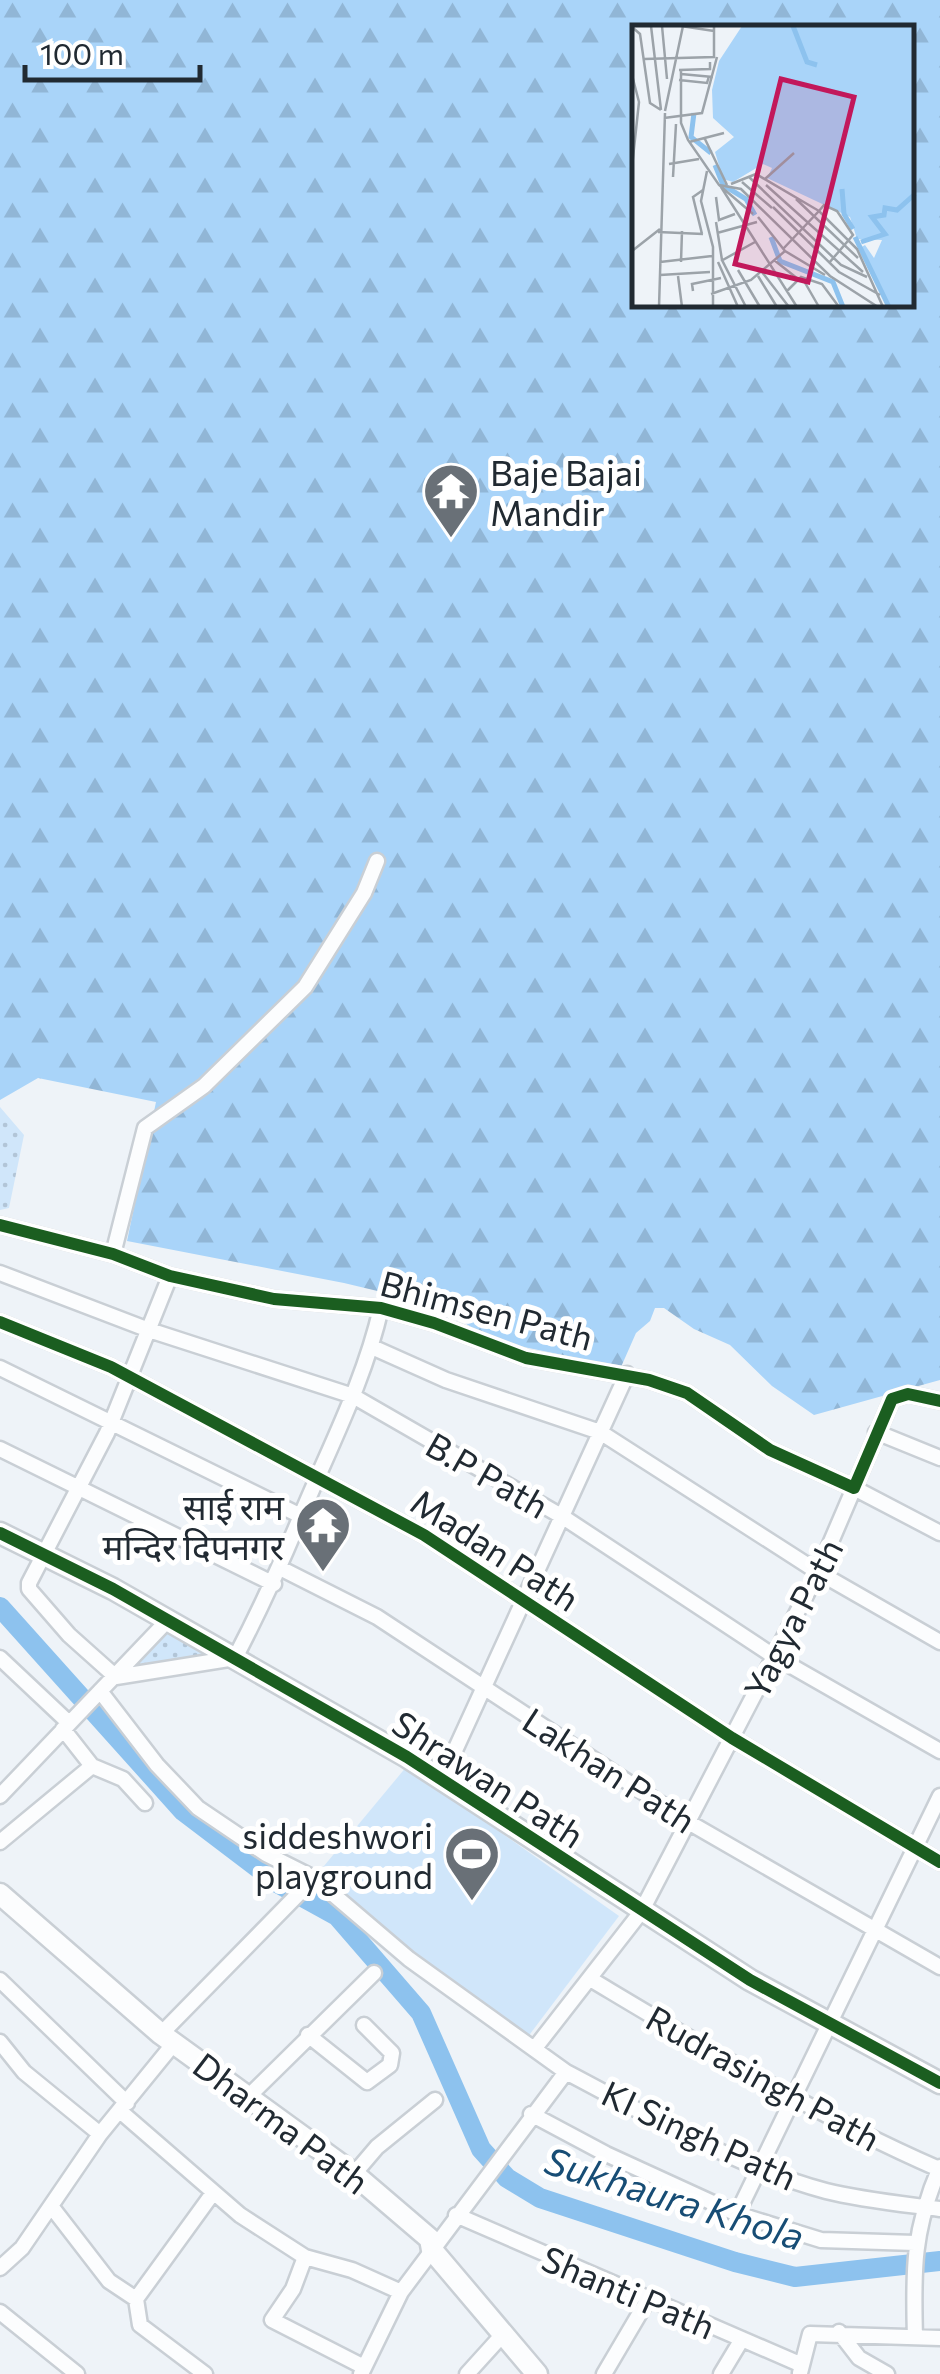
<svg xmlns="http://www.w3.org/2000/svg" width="940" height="2374" viewBox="0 0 940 2374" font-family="Commissioner,'Noto Sans Devanagari',sans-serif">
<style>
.grass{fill:#d0e6fa}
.forest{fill:url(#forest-firs);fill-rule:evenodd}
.park{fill:url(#park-dots)}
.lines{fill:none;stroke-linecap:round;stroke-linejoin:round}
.river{stroke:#8dc2ee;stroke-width:20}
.street-casing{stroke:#c9cfd5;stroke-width:19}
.secondary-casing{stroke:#c9cfd5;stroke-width:25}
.street{stroke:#fcfdfe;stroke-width:14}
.secondary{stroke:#fcfdfe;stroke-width:20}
.cycleway-casing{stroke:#fff;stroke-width:19}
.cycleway{stroke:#1b5e20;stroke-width:12}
.labels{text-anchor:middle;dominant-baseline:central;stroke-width:10;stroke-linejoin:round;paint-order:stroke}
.poi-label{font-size:35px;fill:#212a32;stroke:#fff;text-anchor:end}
.street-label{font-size:35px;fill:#212a32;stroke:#fff}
.water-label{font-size:38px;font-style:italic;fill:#174d75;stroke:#fff}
.inset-river{fill:none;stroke:#8dc2ee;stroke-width:5}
.inset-road{fill:none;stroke:#9ca3a9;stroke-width:2.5}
.view{fill:#c2185b;fill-opacity:0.15;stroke:#c2185b;stroke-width:5}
.inset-edge{fill:none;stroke:#212a32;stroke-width:5}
</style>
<defs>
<pattern id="forest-firs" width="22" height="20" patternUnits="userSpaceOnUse" patternTransform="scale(2.5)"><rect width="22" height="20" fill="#a9d4f9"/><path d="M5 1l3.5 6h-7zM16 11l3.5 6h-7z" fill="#91b6d6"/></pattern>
<pattern id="park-dots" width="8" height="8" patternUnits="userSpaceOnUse" patternTransform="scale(2.5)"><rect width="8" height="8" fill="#d0e6fa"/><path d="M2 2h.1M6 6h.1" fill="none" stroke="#b2c5d7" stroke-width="1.8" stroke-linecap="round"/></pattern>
</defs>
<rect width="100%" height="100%" fill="#eef3f8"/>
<path class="grass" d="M407,1766L619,1916L527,2038L314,1878Z"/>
<path class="forest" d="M0,0H940V1380L814,1415L772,1386L730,1345L694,1329L664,1308H655L650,1321L636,1333L621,1367L490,1340L440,1306L344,1283L127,1241L156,1102L38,1078L0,1100ZM635,28H912V305H635Z"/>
<path class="park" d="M0,1107L24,1135L9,1208L0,1210Z
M168,1620L235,1658L113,1680Z"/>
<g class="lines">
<path class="river" d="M0,1607L183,1811L279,1884L337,1916L421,2013L481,2149L507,2178L540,2198L735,2262L795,2277L940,2261"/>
<g class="street-casing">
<path id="street" d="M0,1225L113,1254L170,1276L274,1299L381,1308L434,1323L526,1358L649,1380L687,1393L770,1450L854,1488L892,1399L908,1394L940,1401
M113,1254L145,1128L204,1086L305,987L364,893L377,861
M0,1273L149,1330L353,1396L563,1517L772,1655L940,1751
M170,1276L107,1433L29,1583V1589L69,1635L116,1677L235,1658C259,1612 280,1566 300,1518C329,1448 364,1382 381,1308
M0,1322L111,1367L424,1535L732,1738L940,1862
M372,1347L446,1380L600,1432L818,1572L940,1642
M0,1368L301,1516
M876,1432L940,1458
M0,1449L274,1584
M282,1569L377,1617L690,1823L940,1967
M0,1658L68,1722
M100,1691L157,1765L198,1808L266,1854L314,1878L409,1959L566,2072
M63,1729L92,1766
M441,1781L627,1374
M0,1796L168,1620
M0,1842L92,1766L123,1779L145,1803
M0,1980L127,2103
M592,1980C704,2047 819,2117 939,2169
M161,2034L314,1878
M308,2035L367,2082L390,2065L392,2053L364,2025
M0,2042L24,2072L100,2134
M535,2048L641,1912L818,1572L854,1488L940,1533
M250,2095L374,1973
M120,2111L240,2215L305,2257L352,2270L401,2292
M531,2114L606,2154L737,2214L940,1796
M354,2174L377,2147L435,2100
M51,2206L109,2281L136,2299L213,2193
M737,2214L821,2240L915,2243
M456,2215L802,2365
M305,2257L293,2289L272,2320L364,2367
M0,2268L22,2248L100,2134L175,2042
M136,2299L140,2325L205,2374
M0,2312L77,2374
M839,2332L859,2358L887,2374
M915,2337C913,2270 913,2229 940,2167
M800,2373L810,2334L940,2338
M361,2374L401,2292L566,2072C650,2116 734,2166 826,2191C862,2200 903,2204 940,2209
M467,2374L505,2332
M604,2374L647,2301
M721,2374L742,2339"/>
</g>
<g class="secondary-casing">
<path id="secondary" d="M0,1533L113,1589L407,1757L750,1980L940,2083
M0,1894L161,2034L354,2174L430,2239L432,2250L537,2374"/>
</g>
<use href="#street" class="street"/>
<use href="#secondary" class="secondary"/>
<g class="cycleway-casing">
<path id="cycleway" d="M0,1225L113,1254L170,1276L274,1299L381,1308L434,1323L526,1358L649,1380L687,1393L770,1450L854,1488L892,1399L908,1394L940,1401
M0,1322L111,1367L424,1535L732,1738L940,1862
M0,1533L113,1589L407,1757L750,1980L940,2083"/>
</g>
<use href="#cycleway" class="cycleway"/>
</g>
<defs>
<g id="temple-pin" transform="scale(2.875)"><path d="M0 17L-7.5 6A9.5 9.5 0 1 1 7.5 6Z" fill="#697077" stroke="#fff"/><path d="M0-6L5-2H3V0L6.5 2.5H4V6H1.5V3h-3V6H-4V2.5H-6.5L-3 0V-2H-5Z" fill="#fff"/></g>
<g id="stadium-pin" transform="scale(2.875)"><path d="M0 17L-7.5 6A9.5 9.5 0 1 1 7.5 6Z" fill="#697077" stroke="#fff"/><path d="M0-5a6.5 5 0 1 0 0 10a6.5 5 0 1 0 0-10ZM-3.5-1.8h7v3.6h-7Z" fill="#fff"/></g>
</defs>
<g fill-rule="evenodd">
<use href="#temple-pin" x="451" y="491"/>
<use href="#temple-pin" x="323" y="1525"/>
<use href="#stadium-pin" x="472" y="1854"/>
</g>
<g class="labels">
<g class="poi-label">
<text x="490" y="471" text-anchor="start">Baje Bajai<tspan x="490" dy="40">Mandir</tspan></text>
<text x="284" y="1505">साई राम<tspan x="284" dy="40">मन्दिर दिपनगर</tspan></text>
<text x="433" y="1834">siddeshwori<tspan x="433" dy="40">playground</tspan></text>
</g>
<g class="street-label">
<text transform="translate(487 1309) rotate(15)">Bhimsen Path</text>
<text transform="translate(488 1474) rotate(30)">B.P Path</text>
<text transform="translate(496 1549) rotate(33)">Madan Path</text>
<text transform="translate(792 1618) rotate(-63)">Yagya Path</text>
<text transform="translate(610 1769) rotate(33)">Lakhan Path</text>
<text transform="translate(489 1778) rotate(33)">Shrawan Path</text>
<text transform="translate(764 2077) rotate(29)">Rudrasingh Path</text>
<text transform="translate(282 2122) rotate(37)">Dharma Path</text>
<text transform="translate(700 2134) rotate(25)">KI Singh Path</text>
<text transform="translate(629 2291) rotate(23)">Shanti Path</text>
</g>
<g class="water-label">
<text transform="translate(675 2197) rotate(17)">Sukhaura Khola</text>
</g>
</g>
<g transform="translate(632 25)">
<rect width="282" height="282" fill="#eef3f8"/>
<path d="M110,1H282V282H258L228,223L233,220L242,233L250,215L225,214L218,192L135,153L140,143L131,139L101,157L91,154L83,127L102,112L81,93L80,65L87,36Z" fill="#a9d4f9"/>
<path class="inset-river" d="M161,1L175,37L185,40M62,88L59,112L79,128M83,140L91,160L114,174L123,190M210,164L212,189L221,204M139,212L148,236L201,257L211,282M223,212L257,282M229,217L253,209L240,192L252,190L253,183L265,185L283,169"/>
<path class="inset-road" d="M19,1L29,85M30,1L35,54M49,1L82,6M0,2L8,9L18,78L29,85M12,34L82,32V1M47,45L78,44V37M49,45V98L56,115L87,160L121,189M49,49L81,52M0,50L7,77L0,142M47,55L75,58L77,51M33,86L51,1M32,93L70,88L85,32M72,112L95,160M57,117L92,108M37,139L67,134M75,146L69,176L81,222V282M41,152L44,99M117,152L209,240L235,252M133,154L162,128M110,157L140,183M99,159L124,149L187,186L192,180L205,186L221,210L197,238M87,160L109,164L198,251L246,282M134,160L231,247M89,162L165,282M84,172L87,195L103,189M164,174L226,233M141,182L207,247L248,270M126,192L153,226M84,197L90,235L114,282M26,207L71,209M85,208L125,197M70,209L61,172L71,165M151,224L187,186L225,224L251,282M0,226L28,204M142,235L166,254M89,236L123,217M28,237L80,231M49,237L50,206M86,237L106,282M106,245L128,282M130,247L157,282M28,250L78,247M46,251L50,282M126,251L145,282M172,256L187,282M61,266L60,259L89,253M155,266L169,252L190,259L207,282M79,269L119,255L153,226L193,250M27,282L33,88"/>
<path class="view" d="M149,54L222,72L176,257L103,239Z"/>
<rect width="282" height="282" class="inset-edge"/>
</g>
<path d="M25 65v15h175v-15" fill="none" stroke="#212a32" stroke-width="5"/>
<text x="40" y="65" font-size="30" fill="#212a32" stroke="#ffffff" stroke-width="8" paint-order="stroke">100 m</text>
</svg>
